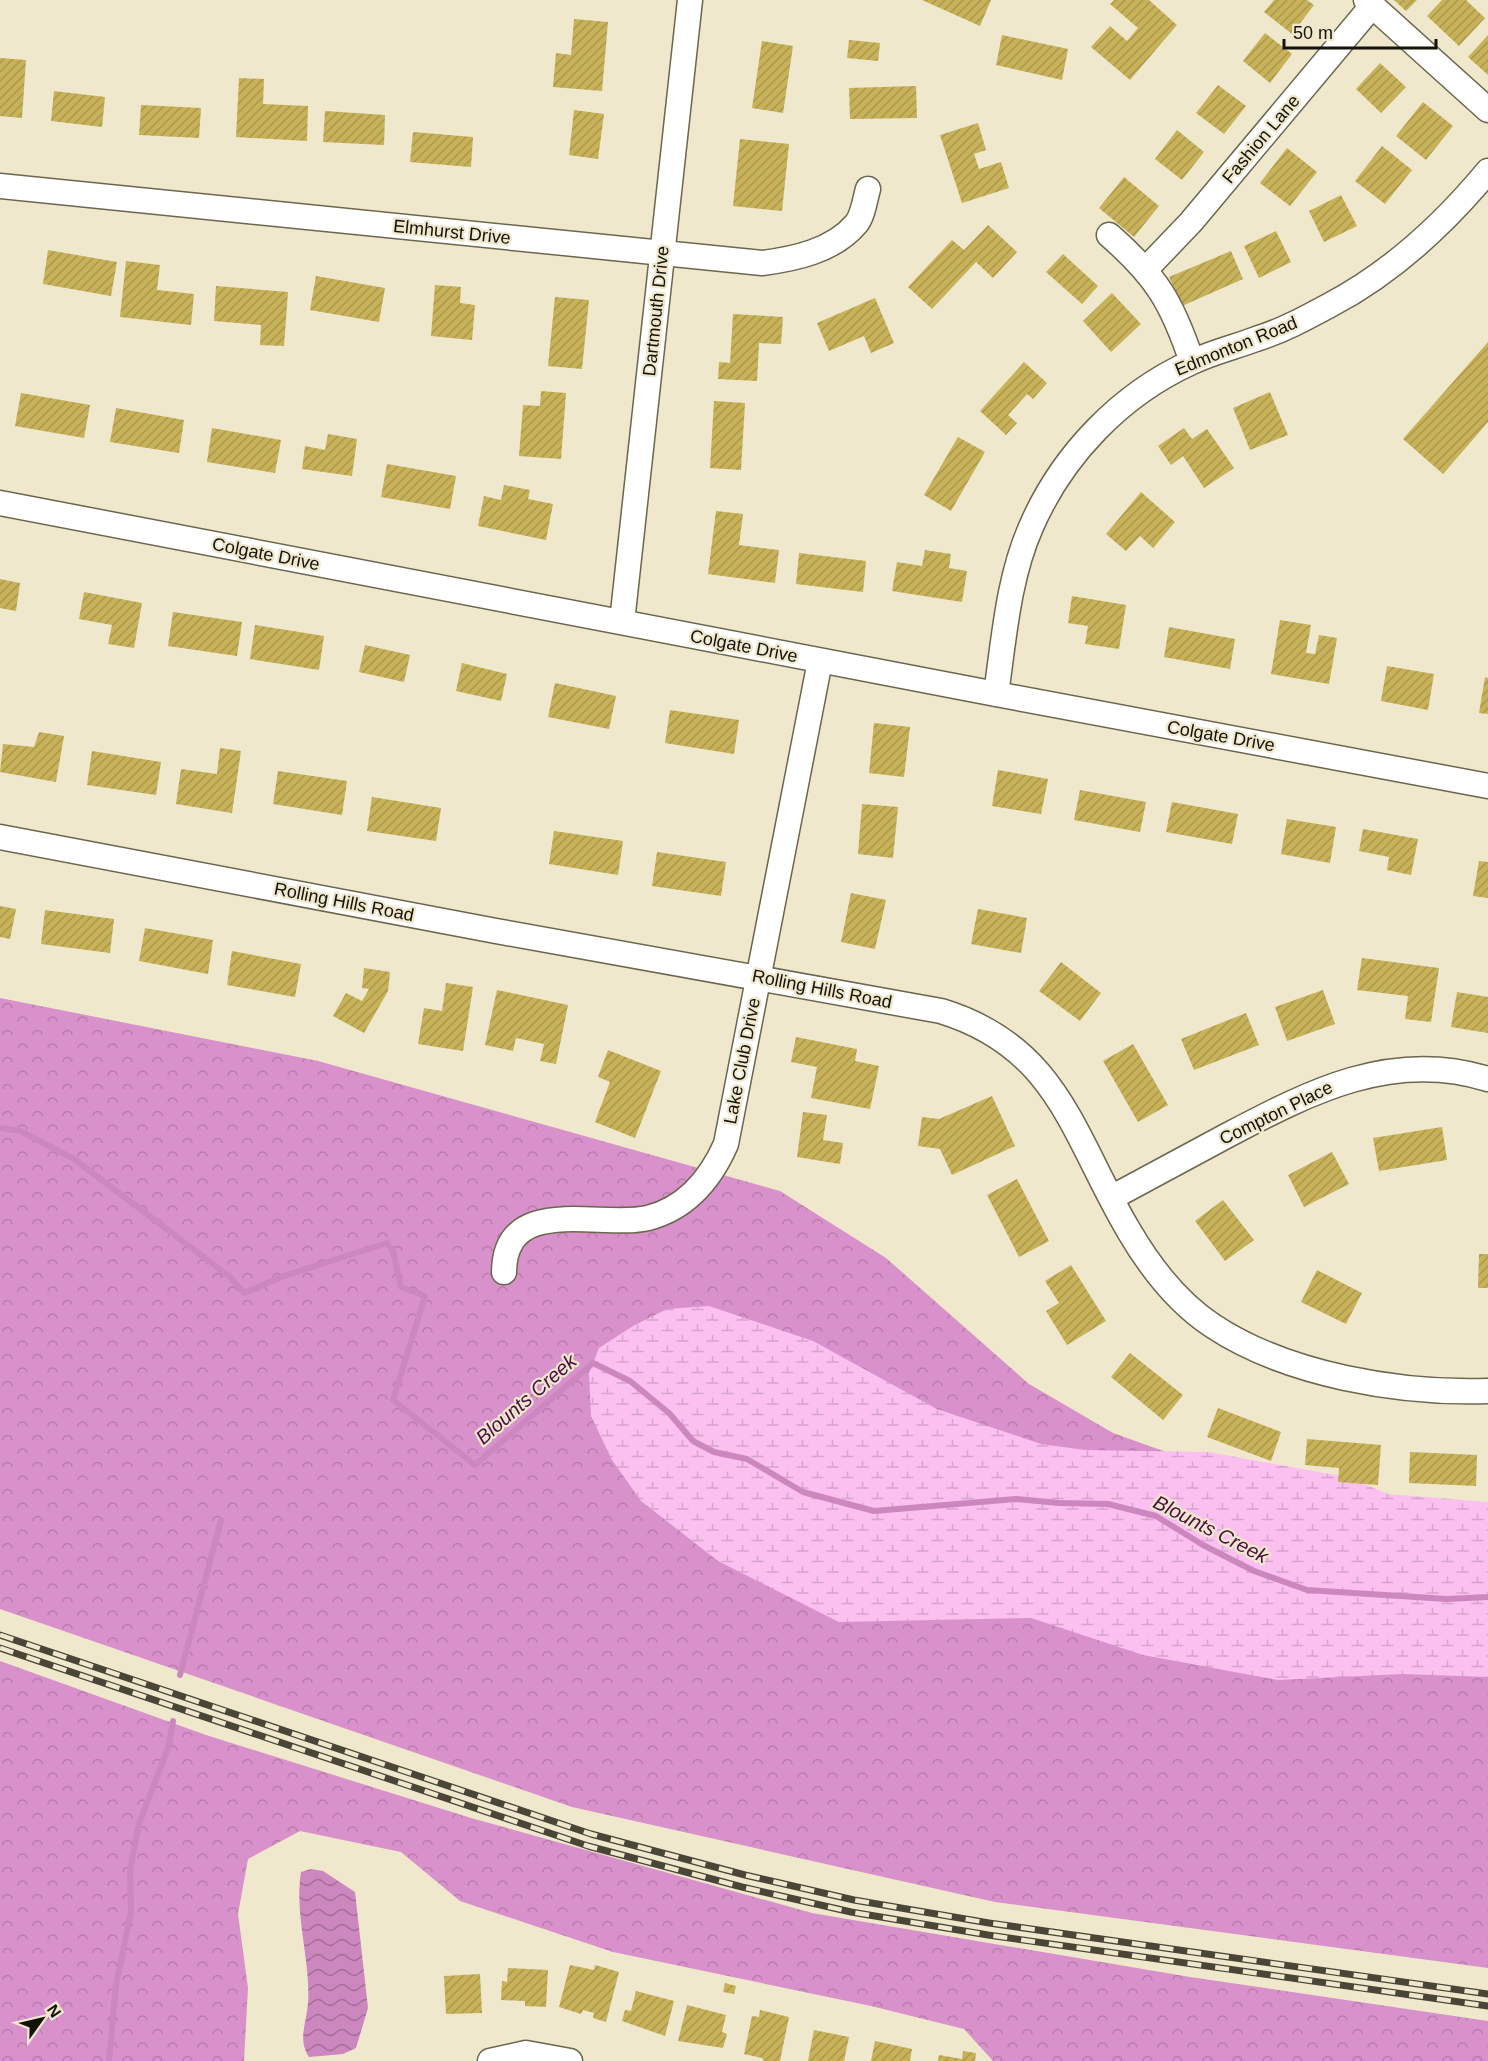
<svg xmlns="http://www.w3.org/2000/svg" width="1488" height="2061" viewBox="0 0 1488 2061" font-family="Helvetica,sans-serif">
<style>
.forest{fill:url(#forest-crowns)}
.wetland{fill:url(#wetland-marsh)}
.water{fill:url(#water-waves)}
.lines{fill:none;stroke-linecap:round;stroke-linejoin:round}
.stream{stroke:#cd87bf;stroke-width:6}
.building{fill:url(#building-hatch)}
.minor-casing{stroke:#6c664e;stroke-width:27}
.minor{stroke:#fff;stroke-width:24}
.rail-casing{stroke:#494638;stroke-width:7}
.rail{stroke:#efe8cd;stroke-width:4.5;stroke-dasharray:14;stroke-linecap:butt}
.labels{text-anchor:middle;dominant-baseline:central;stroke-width:4.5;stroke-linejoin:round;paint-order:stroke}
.street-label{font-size:18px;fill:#141209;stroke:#efe8cd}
.water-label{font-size:20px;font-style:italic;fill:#4b0c43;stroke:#efe8cd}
</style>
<defs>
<pattern id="forest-crowns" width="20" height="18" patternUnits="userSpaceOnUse" patternTransform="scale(1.5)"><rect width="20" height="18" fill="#d891ca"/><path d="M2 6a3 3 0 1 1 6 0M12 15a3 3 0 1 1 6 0" fill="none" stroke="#b87cac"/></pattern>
<pattern id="wetland-marsh" width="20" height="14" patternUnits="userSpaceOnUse" patternTransform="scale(1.5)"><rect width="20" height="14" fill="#fbc0ef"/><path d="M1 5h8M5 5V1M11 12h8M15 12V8" fill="none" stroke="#d6a4cc"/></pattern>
<pattern id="water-waves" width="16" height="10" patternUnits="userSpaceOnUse" patternTransform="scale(1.5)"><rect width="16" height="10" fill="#cd87bf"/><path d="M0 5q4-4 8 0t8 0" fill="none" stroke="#a56d99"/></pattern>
<pattern id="building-hatch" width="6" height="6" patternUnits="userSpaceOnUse" patternTransform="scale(1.5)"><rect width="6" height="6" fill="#c7b259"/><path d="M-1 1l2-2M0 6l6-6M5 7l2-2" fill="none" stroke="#aa984c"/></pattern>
</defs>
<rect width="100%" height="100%" fill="#efe8cd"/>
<path class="forest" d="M0,998L318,1061L780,1191L886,1258L1029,1384L1113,1433L1284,1494L1488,1529V1968L995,1902L572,1807L0,1609Z
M0,1661L206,1735L471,1818L812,1913L1190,1977L1488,2021V2061H993L964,2029L871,2006L613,1952L460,1901L401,1852L300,1831L248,1859L238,1914L248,1988L244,2061H0Z"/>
<path class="wetland" d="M709,1306L813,1341L937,1409L1041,1444L1085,1450L1208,1452L1347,1477L1388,1494L1488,1502V1677L1402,1674L1278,1680L1143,1655L1031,1618L839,1622L718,1561L641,1501L612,1460L591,1416L589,1373L599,1348L633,1326L667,1309Z"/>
<path class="water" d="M311,1869L323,1871L355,1892L368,2008L356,2048L343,2054L309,2057C297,2039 307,2022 308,2003C311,1960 294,1916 301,1872Z"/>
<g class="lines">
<path class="stream" d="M0,1128L20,1131L74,1159L230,1277L244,1293L284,1276L387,1243L393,1251L401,1287L425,1296L393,1400L475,1465L593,1363L630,1381L669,1413L693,1441L714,1452L747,1459L803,1492L874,1511L1016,1499L1059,1503L1108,1504L1156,1516L1203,1545L1254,1571L1307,1590L1447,1599L1488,1597
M180,1675L221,1520
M109,2061L116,1985L131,1912L130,1870L139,1824L169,1745L173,1721"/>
</g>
<path class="building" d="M922,0H991L980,26Z
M1114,0H1149L1177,25L1130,80L1091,47L1110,26L1127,41L1138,28L1110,4Z
M1274,0H1307L1314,5L1292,34L1264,12Z
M1394,0H1417L1406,11Z
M1442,0H1466L1485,18L1459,46L1427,16Z
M574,19L608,22L602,91L553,87L556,53L571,55Z
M1265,33L1292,54L1270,83L1243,61Z
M1002,35L1068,49L1062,80L996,65Z
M1488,35V75L1468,57Z
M849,40L880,43L878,61L847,58Z
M762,41L793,46L783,113L752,108Z
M0,58L26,60L22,118L0,116Z
M1380,63L1406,87L1381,113L1356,89Z
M239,78L264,79L263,104L308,106L307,141L236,137Z
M1218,85L1246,106L1224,134L1196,113Z
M916,86L917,118L850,119L849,88Z
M54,91L105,97L102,127L51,121Z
M1423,102L1453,126L1426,160L1396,136Z
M141,105L201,108L199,138L139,135Z
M574,110L604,114L598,159L569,155Z
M325,111L385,115L384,145L323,142Z
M978,123L986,150L974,154L979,169L1001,162L1009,188L962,203L940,135Z
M1177,130L1204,152L1182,180L1155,159Z
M413,132L473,137L471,167L410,162Z
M740,139L789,144L782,211L733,206Z
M1382,146L1412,170L1385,204L1355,181Z
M1287,148L1317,172L1290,206L1260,183Z
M1124,177L1159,206L1134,237L1099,208Z
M1341,195L1357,226L1324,242L1309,211Z
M988,225L1017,252L993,278L976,262L932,309L908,287L952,240L964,250Z
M1276,231L1291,262L1259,278L1244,246Z
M48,250L117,262L111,296L43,284Z
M1231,251L1243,279L1182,306L1169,277Z
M1063,254L1098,286L1082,304L1046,272Z
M126,261L160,265L157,290L194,294L191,325L120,317Z
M316,276L385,288L379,322L310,310Z
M435,285L461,287L460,303L475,305L472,340L431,336Z
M216,286L288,292L284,346L260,345L261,325L214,321Z
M1112,293L1141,324L1111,352L1083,321Z
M555,297L589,300L582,369L548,366Z
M875,298L894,343L871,353L864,336L829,351L817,323Z
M733,314L783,317L781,344L759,343L757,381L718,379L719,362L730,363Z
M1488,342V422L1443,474L1403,439Z
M1024,362L1047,383L1033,399L1027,394L1008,415L1017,423L1006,435L980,411Z
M541,391L566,393L561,459L519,456L523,405L540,406Z
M1270,392L1288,435L1250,450L1233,408Z
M21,393L90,405L84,438L15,426Z
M714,401L745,403L741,470L710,468Z
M116,408L184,420L179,453L110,442Z
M212,428L281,440L275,473L207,462Z
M1184,428L1192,439L1207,429L1234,468L1204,488L1183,456L1171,465L1158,446Z
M328,434L357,439L352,476L302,469L305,446L325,450Z
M958,437L985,452L951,511L924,495Z
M387,464L456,476L450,509L381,497Z
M504,485L530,490L528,499L553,504L546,540L478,526L484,496L501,500Z
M1141,492L1175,522L1153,548L1140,536L1126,551L1106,534Z
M716,511L743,514L739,545L779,550L775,583L708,574Z
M925,550L951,554L949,568L967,571L962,602L892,591L897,562L922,566Z
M799,553L866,561L863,592L796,584Z
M0,579L20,583L16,611L0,608Z
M84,592L142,603L134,648L108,644L112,625L79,619Z
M1072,596L1126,605L1119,649L1085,644L1088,626L1068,623Z
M173,612L242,622L237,656L168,646Z
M1280,620L1311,625L1306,653L1315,654L1319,635L1337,638L1329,684L1271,674Z
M255,625L324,636L319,670L250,659Z
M1169,627L1235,639L1230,669L1164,657Z
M365,645L410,655L404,682L359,672Z
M462,663L507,674L501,701L456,691Z
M1387,666L1434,674L1428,710L1381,701Z
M1485,677L1488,678V714L1479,713Z
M555,683L616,696L609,729L548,717Z
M670,710L739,720L734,754L665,743Z
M874,723L910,727L904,777L869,773Z
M39,732L64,736L56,782L0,772L3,744L34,747Z
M220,748L241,751L232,813L176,804L181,769L217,774Z
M92,751L161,762L156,795L87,785Z
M998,770L1048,779L1041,814L992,806Z
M278,771L347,781L342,815L273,804Z
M1080,790L1146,802L1140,832L1074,820Z
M372,797L441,808L436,841L367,831Z
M1172,802L1238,814L1232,844L1166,832Z
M862,804L898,807L893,858L858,854Z
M1287,819L1336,827L1330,863L1281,854Z
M1363,829L1418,839L1411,875L1387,870L1389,857L1359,851Z
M554,831L623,841L618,875L549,864Z
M657,852L726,862L721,896L652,886Z
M1479,861L1488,862V898L1473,896Z
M851,893L886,900L875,949L841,942Z
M0,906L16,909L10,939L0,937Z
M978,909L1027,918L1021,953L971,944Z
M45,910L114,919L110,953L41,944Z
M145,928L213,940L208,974L139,961Z
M232,951L301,964L295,997L227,985Z
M1362,958L1439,968L1431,1022L1405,1019L1408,996L1357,990Z
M1061,962L1101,993L1080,1021L1039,991Z
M364,968L390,972L388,991L364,1033L333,1016L346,993L362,1001L369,989L362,988Z
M446,983L473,987L463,1051L418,1044L424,1008L442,1011Z
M497,990L568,1005L556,1064L540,1061L544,1044L516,1038L513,1051L485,1045Z
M1323,990L1335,1024L1287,1041L1275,1007Z
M1457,992L1488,997V1033L1451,1027Z
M1246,1013L1259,1045L1194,1070L1181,1039Z
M796,1037L857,1049L855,1061L879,1066L870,1109L811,1098L817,1067L791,1062Z
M1133,1044L1168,1105L1138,1122L1103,1061Z
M608,1050L661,1071L635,1138L595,1122L610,1082L598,1077Z
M992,1096L1015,1146L952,1175L940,1149L918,1146L922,1117L939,1119Z
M803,1112L827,1115L823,1140L843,1143L840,1164L797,1157Z
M1442,1127L1447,1160L1379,1171L1373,1138Z
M1332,1152L1349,1184L1304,1207L1288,1175Z
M1017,1179L1049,1241L1019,1257L987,1195Z
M1223,1200L1254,1240L1225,1261L1195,1221Z
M1479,1254H1488V1288H1478Z
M1071,1265L1106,1321L1067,1345L1046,1311L1059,1303L1045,1281Z
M1317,1270L1362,1293L1346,1324L1301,1302Z
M1130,1353L1183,1395L1163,1420L1111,1377Z
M1218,1408L1281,1432L1271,1461L1207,1437Z
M1307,1439L1381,1445L1378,1485L1338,1482L1339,1468L1305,1465Z
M1410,1452L1477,1455L1476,1486L1409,1483Z
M570,1965L594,1970L595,1965L619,1972L606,2022L593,2018L594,2013L583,2010L581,2014L559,2007Z
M508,1968L548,1970L546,2007L525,2006V2001L501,2000L502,1981L507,1982Z
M480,1974L482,2013L446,2014L444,1976Z
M725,1983L736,1986L734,1994L723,1992Z
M636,1991L674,2001L665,2036L622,2021L625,2010L631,2011Z
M687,2005L726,2015L722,2032L727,2034L723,2048L678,2041Z
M760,2010L789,2017L780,2061H764L762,2058L744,2054L752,2016L759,2017Z
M814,2030L849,2037L844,2061H808Z
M875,2041L912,2049L910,2061H871Z
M963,2051L976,2053L975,2061H938L939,2055L962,2059Z"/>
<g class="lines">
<g class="minor-casing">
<path id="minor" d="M1366,0L1488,110
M0,186L762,263C794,259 833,251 856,224C863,216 865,199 868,189
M1109,235C1156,276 1172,302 1192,362
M1146,269L1191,222L1372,6
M0,503L996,694L1488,786
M622,622L690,0
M996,694C1004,639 1008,579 1031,527C1062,455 1121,394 1192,362C1213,352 1235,347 1256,339C1282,331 1306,318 1330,305C1391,273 1444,224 1488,171
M0,837L496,931L941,1011C1059,1047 1073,1137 1129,1231C1150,1267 1178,1303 1213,1326C1287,1375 1400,1394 1488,1391
M1111,1198C1150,1177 1189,1156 1228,1135C1310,1092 1392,1049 1488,1079
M504,1272C505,1193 601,1229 648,1218C687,1208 711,1178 726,1144L820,661
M490,2061L526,2053L570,2061"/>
</g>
<use href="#minor" class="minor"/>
<g class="rail-casing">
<path id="rail" d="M0,1635L591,1834L745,1875L854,1900L989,1923L1488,1994
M0,1648L588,1846L742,1887L851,1912L988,1935L1488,2006"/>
</g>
<use href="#rail" class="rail"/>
</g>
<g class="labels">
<g class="street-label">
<text transform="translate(1261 139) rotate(-50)">Fashion Lane</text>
<text transform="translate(452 232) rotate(6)">Elmhurst Drive</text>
<text transform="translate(656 311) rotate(-84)">Dartmouth Drive</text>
<text transform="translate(1236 346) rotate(-22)">Edmonton Road</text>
<text transform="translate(266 554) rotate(11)">Colgate Drive</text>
<text transform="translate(744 646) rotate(11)">Colgate Drive</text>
<text transform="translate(1221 736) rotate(10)">Colgate Drive</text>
<text transform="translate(344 902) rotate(11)">Rolling Hills Road</text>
<text transform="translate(822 989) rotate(11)">Rolling Hills Road</text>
<text transform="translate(742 1061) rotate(-79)">Lake Club Drive</text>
<text transform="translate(1276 1113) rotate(-26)">Compton Place</text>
</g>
<g class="water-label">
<text transform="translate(526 1399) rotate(-41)">Blounts Creek</text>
<text transform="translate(1211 1529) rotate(27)">Blounts Creek</text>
</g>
</g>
<g transform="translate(42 2019) rotate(56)" stroke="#efe8cd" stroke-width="4.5" paint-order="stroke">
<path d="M0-4.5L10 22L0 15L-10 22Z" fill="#141209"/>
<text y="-9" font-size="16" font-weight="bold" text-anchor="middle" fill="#141209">N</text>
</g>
<path d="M1284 39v9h152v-9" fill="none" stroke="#141209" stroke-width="3"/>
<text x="1293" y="39" font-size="18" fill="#141209" stroke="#efe8cd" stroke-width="4.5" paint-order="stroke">50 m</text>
</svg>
